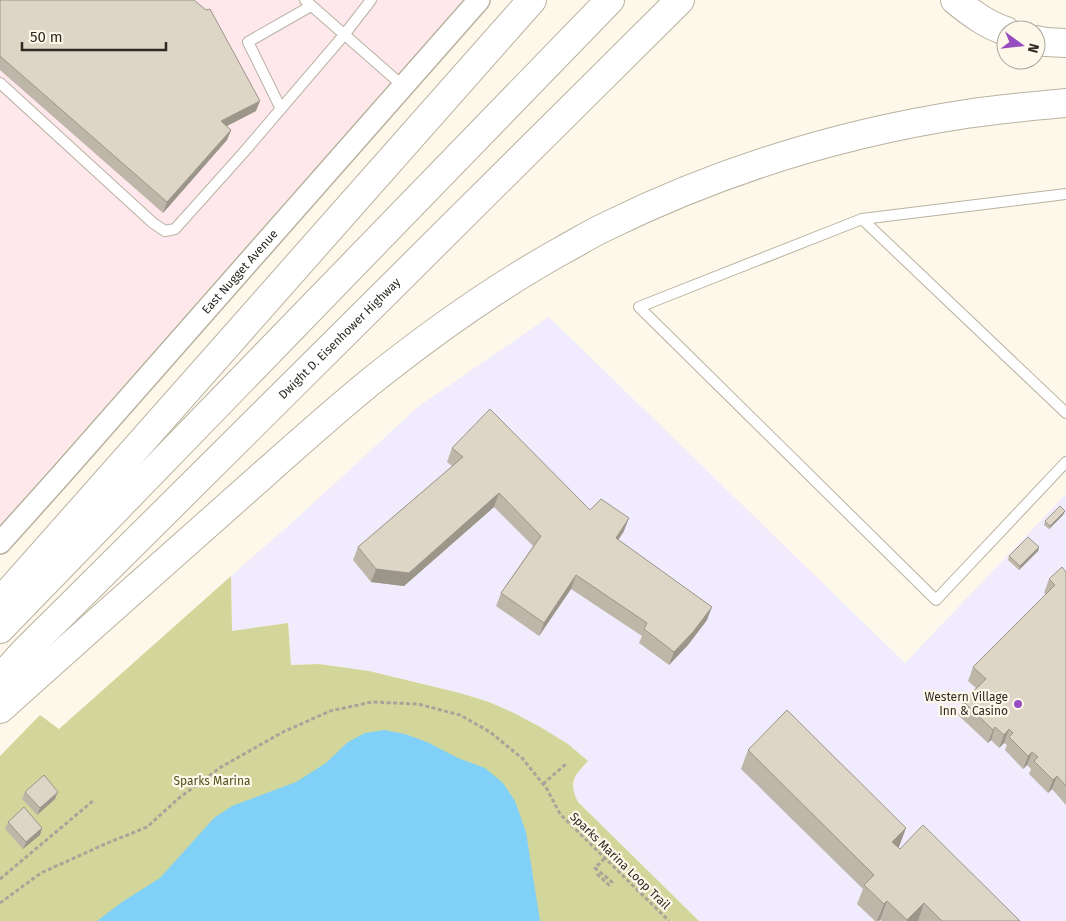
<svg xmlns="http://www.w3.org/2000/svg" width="1066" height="921" viewBox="0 0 1066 921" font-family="'Fira Sans',sans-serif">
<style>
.commercial{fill:#f0ebfd}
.industrial{fill:#fee8ec}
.green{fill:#d3d69b}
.water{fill:#80d0f7}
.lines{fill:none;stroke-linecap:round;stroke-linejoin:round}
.lane-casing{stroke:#b9b2a1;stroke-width:12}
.street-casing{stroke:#b9b2a1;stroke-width:24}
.highway-casing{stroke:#b9b2a1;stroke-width:30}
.path{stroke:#a9a499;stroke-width:3;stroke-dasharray:4 2.5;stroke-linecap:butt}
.lane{stroke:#fff;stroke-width:10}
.street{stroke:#fff;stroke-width:21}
.highway{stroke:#fff;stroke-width:28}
.wall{fill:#beb7a9}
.shaded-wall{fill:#9b958a}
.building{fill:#ddd5c5;stroke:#9b958a}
.poi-dot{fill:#984ec1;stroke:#fef8ea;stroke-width:2}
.labels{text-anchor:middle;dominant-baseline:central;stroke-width:4.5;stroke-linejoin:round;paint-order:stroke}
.street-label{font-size:12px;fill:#2d2a24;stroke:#fef8ea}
.poi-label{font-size:12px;fill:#2d2a24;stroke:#fef8ea;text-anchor:end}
.park-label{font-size:12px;fill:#50511a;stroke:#fef8ea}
</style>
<rect width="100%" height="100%" fill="#fef8ea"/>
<path class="commercial" d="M549,317L905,663L1066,494V921H699L578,802L574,794L573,786L575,775L588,761L568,744L542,728L514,713L489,702L460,693L369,671L319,664L291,665L288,623L232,631L231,576L296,519L419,406Z"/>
<path class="industrial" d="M0,0H463L0,525Z"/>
<path class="green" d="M231,576L232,631L288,623L291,665L319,664L369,671L460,693L489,702L514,713L542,728L568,744L588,761C574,776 568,782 578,802L699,921H0V756L40,715L59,729Z"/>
<path class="water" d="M384,730L405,734L427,742L458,758L485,768L503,783L515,801L526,832L540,921H97L122,902L160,878L214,818L232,806L296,782L326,763L348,742L365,733Z"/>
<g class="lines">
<g class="lane-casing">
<path id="lane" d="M305,0L403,86
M0,83L153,223L165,231L175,229L244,152L344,35L371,0
M281,109L248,42L311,6
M1066,194L862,219L639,307L936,600L1066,462
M862,219L1066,413"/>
</g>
<g class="street-casing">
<g id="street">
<path id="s1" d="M0,543L61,475L479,0"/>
</g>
</g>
<g class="highway-casing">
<g id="highway">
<path d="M955,0C971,13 987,25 1006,31"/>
<path d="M1036,40L1046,42L1066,43"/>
<path d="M0,602L532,0"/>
<path d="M0,629L610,0"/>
<path id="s2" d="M0,679L23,653L680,0"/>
<path d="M0,709C85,633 169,558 255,482C292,449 330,415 369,383C430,334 493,289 561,251C576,243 590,234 605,227C719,171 841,133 966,114C999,109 1033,106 1066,103"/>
</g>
</g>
<path class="path" d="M543,784L566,764
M597,874L609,885L612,882L595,868L605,858
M0,879L94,800
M0,903L41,873L105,844L147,827L179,798L221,767L283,732L330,711L372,702L418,704L460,715L490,732L523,759L547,789L560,814L669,921"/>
<use href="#lane" class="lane"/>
<use href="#street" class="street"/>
<use href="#highway" class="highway"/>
</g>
<path class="wall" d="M0,0L256,111L227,126L231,130L227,140L163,213L0,70Z
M452,448L590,510L624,531L618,540L707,620L688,645L669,665L639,643L642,636L571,589L539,636L496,606L501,593L533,546L494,507L404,586L371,582L353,560L358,547L452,466L447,462Z
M1065,511L1063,515L1049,529L1044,525L1045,521Z
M1039,547L1038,551L1019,570L1008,560L1009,556Z
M1066,572V805L1052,789L1048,793L1029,774L1031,769L1027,765L1023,769L1005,750L1007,745L1004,743L999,748L991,740L988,743L958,715L963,701L976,688L968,681L973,667L1046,594L1044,593L1049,579Z
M748,750L906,828L898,848L900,849L1020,921H882L880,920L879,921H875L857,904L863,889L741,769Z
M25,792L55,799L37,815L22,799Z
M8,822L42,828L40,835L23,849L5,829Z"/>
<path class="shaded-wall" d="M260,101L256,111L217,131L221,121Z
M231,130L227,140L163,213L167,202Z
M499,493L494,507L404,586L371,582L376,569Z
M1065,511L1063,515L1049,529L1050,526Z
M629,518L624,531L611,551L616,538Z
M1039,547L1038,551L1019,570L1020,566Z
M576,575L571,589L539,636L544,623Z
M712,607L707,620L688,645L669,665L674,652Z
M995,727L991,740L988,743L993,730Z
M1009,729L1004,743L999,748L1004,735Z
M1032,752L1027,765L1023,769L1028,756Z
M1057,776L1052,789L1048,793L1053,780Z
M58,792L55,799L37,815L40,808Z
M42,828L40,835L23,849L26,842Z
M906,828L899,847L885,861L892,842Z
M887,901L880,920L877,921L884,904Z
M924,903L918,921H907V920Z"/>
<path class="building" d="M0,0H194L206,10L210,9L260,101L221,121L231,130L167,202L0,56Z
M490,409L590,510L601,499L629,518L616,538L712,607L693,632L674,652L644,629L647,623L576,575L544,623L501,593L541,536L499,493L409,573L376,569L358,547L463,457L452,448Z
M1060,506L1065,511L1050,526L1045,521Z
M1028,537L1039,547L1020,566L1009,556Z
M1062,567L1066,572V786L1057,776L1053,780L1034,761L1038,757L1032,752L1028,756L1009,737L1013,733L1009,729L1004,735L995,727L993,730L963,701L986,679L973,667L1055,585L1049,579Z
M787,710L906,828L892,842L900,849L923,825L1020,921H942L924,903L907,920L887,901L884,904L864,885L874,875L748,750Z
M44,775L58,792L40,808L25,792Z
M24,807L42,828L26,842L8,822Z"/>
<circle class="poi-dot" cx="1018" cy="704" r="5"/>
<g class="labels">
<g class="street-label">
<text stroke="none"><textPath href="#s1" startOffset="362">East Nugget Avenue</textPath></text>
<text stroke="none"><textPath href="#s2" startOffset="481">Dwight D. Eisenhower Highway</textPath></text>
<text transform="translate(620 861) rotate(44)">Sparks Marina Loop Trail</text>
</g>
<g class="poi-label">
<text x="1008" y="697">Western Village<tspan x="1008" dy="14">Inn &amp; Casino</tspan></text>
</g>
<g class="park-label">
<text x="212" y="781">Sparks Marina</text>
</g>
</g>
<g transform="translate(1021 45) rotate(105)"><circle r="24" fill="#fef8ea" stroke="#aaa69b"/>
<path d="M0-4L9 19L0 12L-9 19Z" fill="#984ec1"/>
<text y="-8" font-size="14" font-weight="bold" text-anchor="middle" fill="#2d2a24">N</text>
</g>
<path d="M22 42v8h144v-8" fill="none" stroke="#2d2a24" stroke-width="2.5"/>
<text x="30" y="42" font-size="15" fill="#2d2a24" stroke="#fef8ea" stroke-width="4" paint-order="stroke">50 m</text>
</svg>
